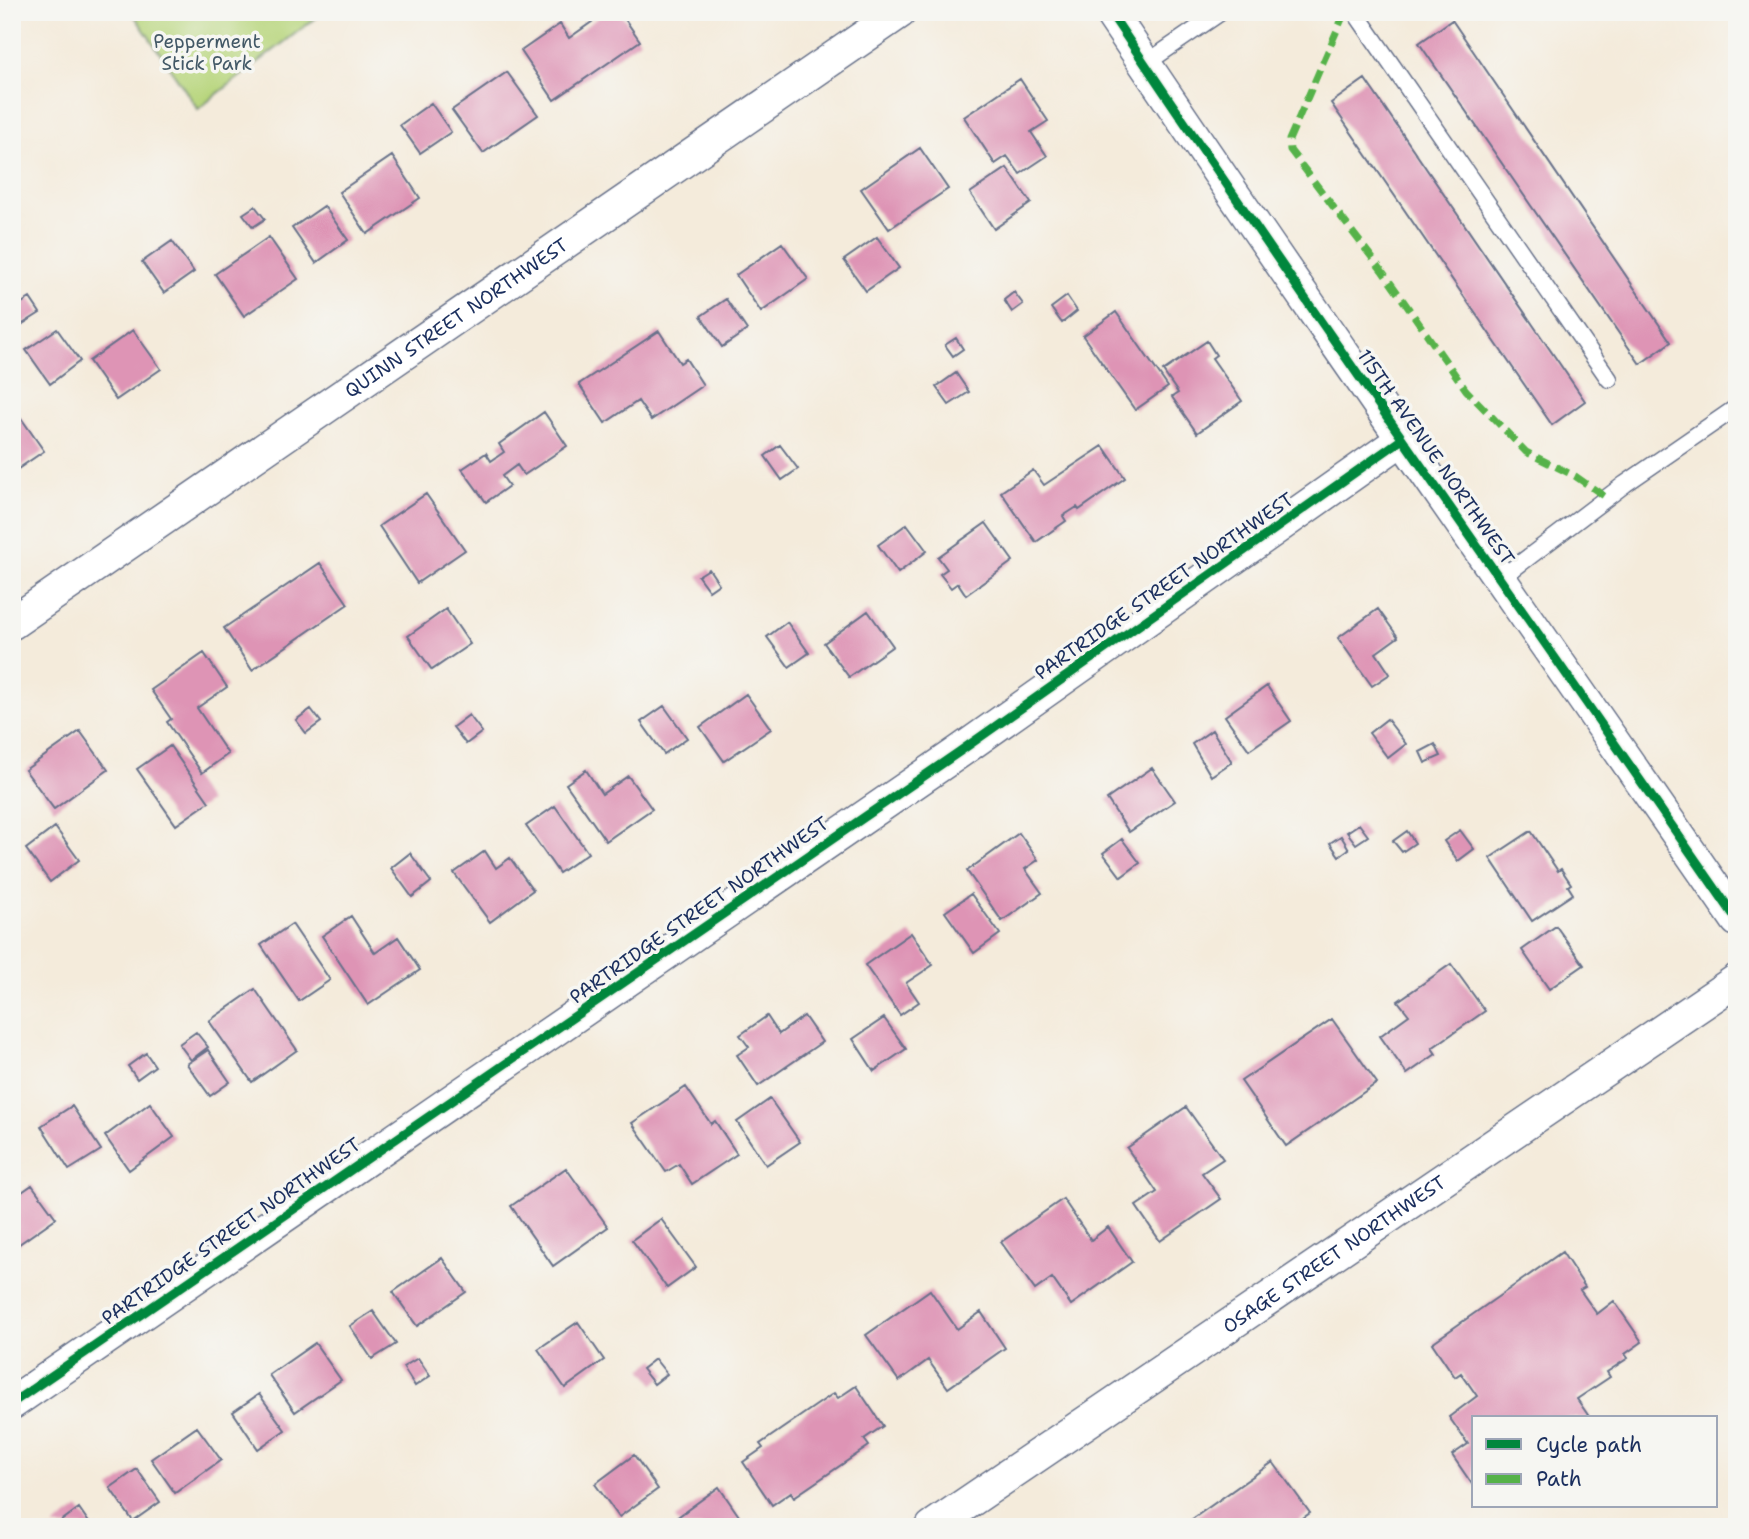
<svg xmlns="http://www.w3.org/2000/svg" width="1749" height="1539" viewBox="0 0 1749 1539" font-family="'Shantell Sans',sans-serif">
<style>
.green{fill:#b7d57c;stroke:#69826d;stroke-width:2}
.building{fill:#de94b5}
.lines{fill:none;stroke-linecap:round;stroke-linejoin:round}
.service-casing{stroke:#67718a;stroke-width:19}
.minor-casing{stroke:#67718a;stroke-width:35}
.service{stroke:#fff;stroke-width:16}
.minor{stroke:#fff;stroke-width:32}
.quiet{stroke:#55b248;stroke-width:7;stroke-dasharray:14 7;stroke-linecap:butt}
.cycleway-casing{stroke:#f6f6f2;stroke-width:13}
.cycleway{stroke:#00873e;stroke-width:9}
.labels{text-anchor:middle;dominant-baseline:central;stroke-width:7;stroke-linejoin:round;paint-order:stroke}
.park-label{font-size:19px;fill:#425866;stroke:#f6f6f2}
.street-label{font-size:19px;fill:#1b2f5e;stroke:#f6f6f2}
</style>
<rect width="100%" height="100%" fill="#f6f6f2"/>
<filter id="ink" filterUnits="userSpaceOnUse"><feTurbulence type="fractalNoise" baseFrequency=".0143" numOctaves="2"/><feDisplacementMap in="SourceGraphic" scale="14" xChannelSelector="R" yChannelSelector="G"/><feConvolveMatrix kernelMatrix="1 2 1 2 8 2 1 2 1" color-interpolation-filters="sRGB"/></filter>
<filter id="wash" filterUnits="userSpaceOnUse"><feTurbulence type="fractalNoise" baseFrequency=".00686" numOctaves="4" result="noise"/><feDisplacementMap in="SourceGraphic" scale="28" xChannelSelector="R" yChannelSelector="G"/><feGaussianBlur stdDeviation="1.57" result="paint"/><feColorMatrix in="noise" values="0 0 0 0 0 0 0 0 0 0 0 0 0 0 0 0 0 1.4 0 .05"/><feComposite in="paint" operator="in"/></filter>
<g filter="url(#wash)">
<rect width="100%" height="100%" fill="#f4ebdb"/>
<path class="green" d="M132,12H323L198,109Z"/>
<g id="blocks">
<path class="building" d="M606,12H620L640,41L554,100L521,51L560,24L569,38Z
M1452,20L1671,342L1640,364L1419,43Z
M507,72L538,115L483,153L452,110Z
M1020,79L1048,121L1031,132L1047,156L1020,174L1007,156L995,164L964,117Z
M1365,79L1585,401L1552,425L1331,103Z
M431,103L451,132L420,153L400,125Z
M920,148L948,189L889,229L861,189Z
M392,156L420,198L367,234L339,192Z
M1007,168L1031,203L994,229L970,193Z
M255,206L265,219L253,227L243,214Z
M324,206L348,240L316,263L292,228Z
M269,237L298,279L244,316L215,274Z
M877,237L899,268L866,291L844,260Z
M172,241L194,272L164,293L142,262Z
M782,243L808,279L761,312L736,275Z
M1014,292L1023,304L1012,312L1004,300Z
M1067,296L1077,311L1062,323L1051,308Z
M30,298L40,313L21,325L12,309Z
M726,299L747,330L722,347L701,316Z
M1116,312L1168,387L1135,410L1083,336Z
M57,329L80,361L50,384L26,350Z
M133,330L161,369L116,400L89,361Z
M659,331L680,363L686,359L703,385L651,420L638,401L605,423L579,384Z
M956,338L963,349L953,356L945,345Z
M1207,341L1216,355L1212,358L1242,401L1197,433L1172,397L1178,393L1163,371Z
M956,373L969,392L949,405L936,387Z
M544,412L567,446L524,475L517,465L502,476L509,486L486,502L462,469L486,453L491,461L504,452L499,444Z
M21,418L44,451L12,473V424Z
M780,445L798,469L782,480L765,456Z
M1103,446L1125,478L1079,510L1077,507L1063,516L1066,521L1036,542L1001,492L1033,470L1044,485Z
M426,494L465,550L417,583L379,526Z
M986,523L1013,561L966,595L958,583L951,588L940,574L947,569L938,557Z
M907,524L927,551L898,573L878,545Z
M320,563L348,604L252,670L224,628Z
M709,569L719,584L709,591L698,576Z
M446,609L470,644L432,670L408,636Z
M1378,609L1398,637L1376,653L1390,674L1372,686L1338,638Z
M868,611L893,646L849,677L824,643Z
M787,622L809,653L789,667L767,637Z
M204,653L227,687L197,708L228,754L202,773L167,722L171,719L151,690Z
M1267,686L1291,721L1249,750L1225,716Z
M746,694L771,729L724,761L700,727Z
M664,706L687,738L664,754L641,722Z
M311,709L321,722L306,733L296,720Z
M469,715L482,732L466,744L453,727Z
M1387,719L1406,744L1388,758L1369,733Z
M1212,730L1232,762L1211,776L1192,744Z
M80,731L108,770L54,809L25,770Z
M1435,744L1441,756L1425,763L1420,752Z
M170,746L209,802L176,825L137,769Z
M1152,768L1175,801L1129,832L1107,799Z
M586,770L602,794L628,776L652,809L606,841L566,784Z
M555,806L588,853L559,873L526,826Z
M1359,824L1368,836L1356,844L1347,832Z
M55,827L79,860L50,882L26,849Z
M1460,830L1474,849L1458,861L1444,841Z
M1407,831L1415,843L1402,852L1393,841Z
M1531,831L1558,871L1561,869L1571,884L1568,886L1573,894L1532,921L1490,858Z
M1019,833L1038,860L1025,869L1042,893L1002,921L967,871Z
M1341,836L1349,849L1339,856L1330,843Z
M1122,839L1140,863L1121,877L1103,853Z
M485,851L496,868L510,858L533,890L490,922L454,873Z
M410,853L431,882L412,897L391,868Z
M971,894L1000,934L974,953L945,912Z
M351,916L375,953L398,937L420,970L368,1005L322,936Z
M292,924L330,980L299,1001L261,945Z
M1556,926L1584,965L1549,989L1522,950Z
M911,933L933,965L906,983L919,1002L900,1015L865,965Z
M1451,964L1485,1011L1432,1048L1436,1054L1407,1074L1380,1036L1409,1015L1398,1001Z
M255,989L297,1050L252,1082L209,1021Z
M767,1016L779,1034L804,1016L822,1042L758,1086L737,1055L749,1047L740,1035Z
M884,1018L906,1049L874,1071L853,1039Z
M1332,1019L1377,1083L1286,1146L1241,1081Z
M196,1032L208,1047L191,1060L179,1044Z
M208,1050L230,1082L210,1096L187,1064Z
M146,1053L155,1066L137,1079L128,1066Z
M686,1087L711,1124L715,1121L737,1154L692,1184L679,1164L666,1172L632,1123Z
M770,1099L800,1142L766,1165L737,1122Z
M150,1103L174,1137L129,1170L105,1136Z
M72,1106L101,1150L69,1170L41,1126Z
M1186,1107L1223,1159L1202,1173L1221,1199L1160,1241L1136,1206L1157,1192L1127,1148Z
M566,1168L608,1227L553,1266L511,1206Z
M32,1185L56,1218L12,1249V1199Z
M1063,1199L1091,1240L1108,1227L1132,1262L1071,1305L1052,1278L1035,1290L1001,1242Z
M661,1219L696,1267L667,1288L632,1240Z
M1562,1252L1585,1287L1580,1290L1597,1314L1614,1301L1642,1342L1625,1354L1628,1358L1607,1372L1610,1377L1577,1399L1590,1418H1474V1487L1452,1455L1468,1444L1449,1417L1477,1396L1461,1373L1455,1377L1432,1343Z
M442,1258L466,1292L417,1326L393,1292Z
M930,1290L957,1329L981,1312L1005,1348L948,1388L928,1360L899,1381L866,1335Z
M373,1311L396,1344L372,1359L350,1326Z
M578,1322L604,1360L565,1388L538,1349Z
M315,1343L341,1380L295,1412L269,1375Z
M418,1358L430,1376L415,1386L403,1367Z
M655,1359L667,1374L654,1384L642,1369Z
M856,1386L883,1426L864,1439L869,1446L794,1497L791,1492L772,1505L743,1462L763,1448L760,1444L834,1393L838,1398Z
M259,1394L285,1430L258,1449L233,1412Z
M197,1427L221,1460L175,1493L151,1459Z
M634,1455L658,1489L619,1517L595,1484Z
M1273,1462L1310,1513L1290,1527H1181Z
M137,1469L160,1502L133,1521L110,1488Z
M719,1487L741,1519L730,1527H681L675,1519Z
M79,1508L92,1527H53Z"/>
</g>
</g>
<g filter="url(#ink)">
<use href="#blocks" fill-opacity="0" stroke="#67718a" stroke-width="2"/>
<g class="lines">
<g class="service-casing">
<path id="service" d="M1355,12L1609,379
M1145,64L1221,12
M1501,578L1625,484L1737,407"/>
</g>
<g class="minor-casing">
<g id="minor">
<path d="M1110,12C1315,318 1528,617 1737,920"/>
<path id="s1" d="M12,623L900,12"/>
<path d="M12,1403L959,752L1401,440"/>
<path id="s2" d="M932,1527L1737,980"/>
</g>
</g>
<use href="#service" class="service"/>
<use href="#minor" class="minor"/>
<path class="quiet" d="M1345,12L1289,140L1290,150L1383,272L1466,390L1526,452L1575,476L1607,498"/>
<g class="cycleway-casing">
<path id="cycleway" d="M1110,12C1315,318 1528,617 1737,920
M12,1403L959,752L1401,440"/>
</g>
<use href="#cycleway" class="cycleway"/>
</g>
</g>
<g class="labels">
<g class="park-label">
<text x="207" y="41">Pepperment<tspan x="207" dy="22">Stick Park</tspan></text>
</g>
<g class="street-label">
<text stroke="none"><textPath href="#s1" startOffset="539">QUINN STREET NORTHWEST</textPath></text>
<text transform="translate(1436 457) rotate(55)">115TH AVENUE NORTHWEST</text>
<text transform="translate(1164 586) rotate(-35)">PARTRIDGE STREET NORTHWEST</text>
<text transform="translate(699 910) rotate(-35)">PARTRIDGE STREET NORTHWEST</text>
<text transform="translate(231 1231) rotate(-35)">PARTRIDGE STREET NORTHWEST</text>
<text stroke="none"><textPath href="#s2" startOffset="486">OSAGE STREET NORTHWEST</textPath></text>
</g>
</g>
<rect width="1749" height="1539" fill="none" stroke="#f6f6f2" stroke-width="42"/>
<rect x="1472" y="1416" width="245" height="91" fill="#f6f6f2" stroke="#9ea6b7" stroke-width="2"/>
<rect x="1486" y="1439" width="35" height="10" fill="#00873e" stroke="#9ea6b7" stroke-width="2"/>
<text x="1536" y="1452" font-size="21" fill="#1b2f5e">Cycle path</text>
<rect x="1486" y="1474" width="35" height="10" fill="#55b248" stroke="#9ea6b7" stroke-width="2"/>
<text x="1536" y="1486" font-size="21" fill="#1b2f5e">Path</text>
</svg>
